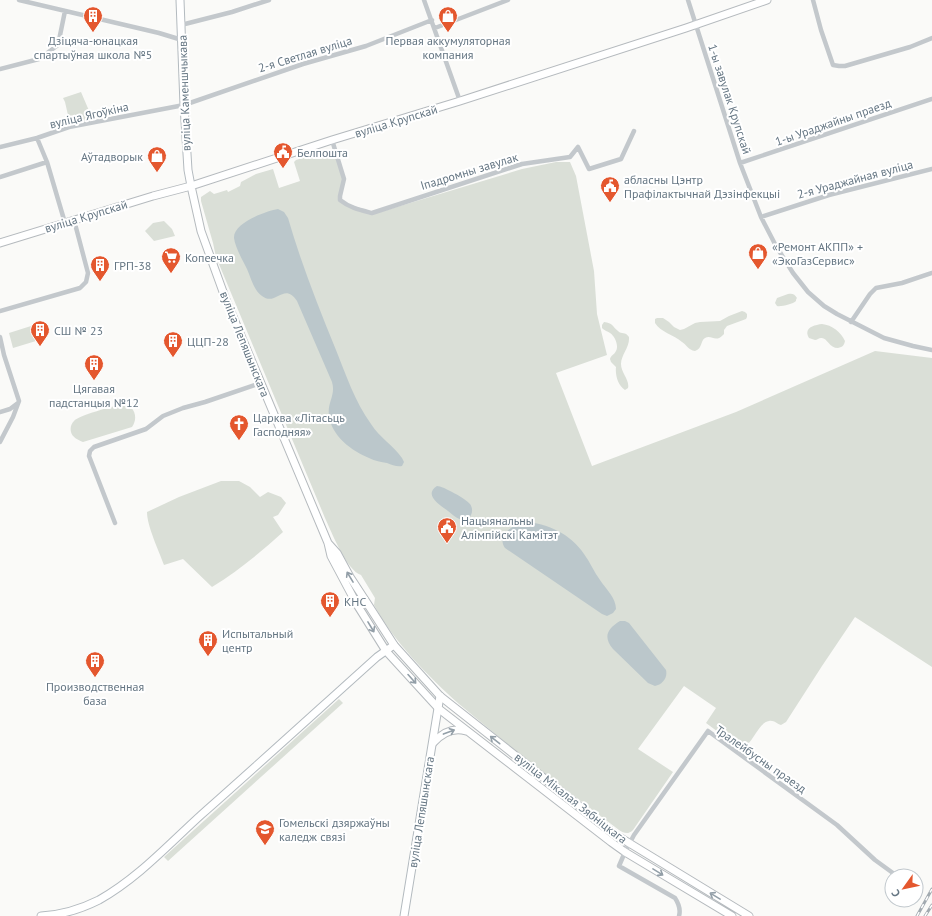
<svg xmlns="http://www.w3.org/2000/svg" width="932" height="916" viewBox="0 0 932 916" font-family="'PT Sans',sans-serif">
<style>
.green{fill:#dadfd7}
.water{fill:#bbc7cb}
.lines{fill:none;stroke-linecap:round;stroke-linejoin:round}
.secondary-casing{stroke:#b3babf;stroke-width:9}
.primary-casing{stroke:#b5babe;stroke-width:9}
.street{stroke:#c3c8cc;stroke-width:4.5}
.secondary{stroke:#fff;stroke-width:7}
.primary{stroke:#fff;stroke-width:7}
.rail-casing{stroke:#a2aab0;stroke-width:3}
.rail{stroke:#fff;stroke-width:1.5;stroke-dasharray:4.5;stroke-linecap:butt}
.oneway{stroke:#939fa8}
.labels{text-anchor:middle;dominant-baseline:central;stroke-width:4;stroke-linejoin:round;paint-order:stroke}
.poi-label{font-size:12px;fill:#657683;stroke:#fff;text-anchor:start}
.street-label{font-size:12px;fill:#657683;stroke:#fff}
</style>
<rect width="100%" height="100%" fill="#fafaf8"/>
<path class="green" d="M81,92L93,120L70,124L65,102L63,98Z
M329,150L336,152L344,175L341,197L343,203L377,213L522,169L556,162H570L576,176L594,271L597,314L607,355L556,373L592,466L736,412L875,351L932,358V667L855,617L822,666L786,722L781,725C777,724 774,720 769,721C759,722 753,743 743,748L737,746L706,723L716,708L684,686L638,749L673,772L633,830C628,835 624,833 619,830L529,762L459,704C428,676 394,642 374,605L375,598L361,575C347,571 331,531 325,518L216,257L213,243L201,201V197L210,191L214,194L227,190L228,192L240,186L241,182L256,174L273,169L279,188L300,181L294,162L296,160Z
M164,221L172,229L175,236L154,241L145,231L153,223Z
M788,294C792,293 795,294 797,298C796,299 796,300 796,301C793,304 781,307 777,306L775,303L777,298Z
M742,311L745,312L747,314V317L746,319L727,326L724,330V334C715,344 712,334 705,338C700,341 703,348 695,351C688,350 687,345 682,342C674,335 660,332 655,323V319L657,318H663L669,322L674,327L680,330L684,329L695,323L700,322L720,321L729,316Z
M604,322C613,323 612,326 618,331C622,335 625,331 629,337C630,347 621,355 621,364C621,373 630,380 628,388L625,390C618,386 615,375 616,367L611,362L610,359C611,355 614,355 616,351C619,346 615,336 610,333C607,331 605,331 602,328V325Z
M822,324C832,325 841,332 845,341C844,345 843,347 838,348C829,348 827,337 821,338C819,338 817,340 815,340L809,338C803,328 814,325 822,324Z
M31,326L36,341L13,348L9,333Z
M121,404C134,404 139,417 132,427L83,442C78,440 72,437 71,432C70,428 71,424 74,421C79,415 112,407 121,404Z
M221,481H239L250,487L260,497L268,492L281,497L286,503L278,515L273,517L283,532C261,552 238,571 212,587L183,559L164,565C159,551 147,526 147,512L179,497Z
M339,699L343,703L168,861L164,857Z"/>
<path class="water" d="M278,209L284,212L288,218C301,263 318,306 336,350C346,375 355,402 371,424C380,438 393,445 402,458L404,462L402,466C397,467 392,465 387,463C381,462 375,461 369,458C352,451 331,436 329,415C327,403 336,395 332,382L297,301C284,281 276,307 262,296C254,291 251,278 247,269C243,261 235,247 234,238C233,223 266,211 278,209Z
M437,486C443,486 466,499 470,504C472,507 473,511 471,515C470,518 467,520 464,520C458,520 452,514 448,511C440,505 423,495 437,486Z
M524,522C547,523 571,534 584,554C590,562 594,572 600,580C606,589 616,598 616,609L613,613L607,616L602,614L505,548C496,535 513,525 524,522Z
M620,621H625L629,623L666,670C668,678 662,685 655,686L648,683L613,649C603,637 607,629 620,621Z"/>
<g class="lines">
<g class="secondary-casing">
<path id="secondary" d="M180,0L184,105L188,170L191,186
M41,916C62,915 81,909 99,900C138,878 168,845 201,815C260,763 318,710 377,657L394,645
M404,916L440,696"/>
</g>
<g class="primary-casing">
<path id="primary" d="M191,186L201,231L226,300L328,543L331,556L356,603L386,651L439,709L611,842L625,852L732,916
M0,243L153,196L191,186L332,140L460,101L686,28L767,0
M328,543L337,553L350,577L367,603L394,645L440,696L616,835L749,916
M433,743C442,733 453,727 466,731"/>
</g>
<path class="street" d="M19,0L159,33L182,40
M424,0L460,101
M688,0L740,163L761,217L776,246L793,273L808,292L824,306L837,314L884,338L913,346L932,350
M813,0L821,30L833,65L839,66H845L910,47L932,38
M181,25L232,12L269,0
M435,28L508,0
M0,69L39,59L58,45L65,11
M37,138L47,162
M332,140L344,179L340,196V200C350,208 360,210 372,213L522,164L570,157L578,147L589,169L621,159L634,131
M0,147L37,138L69,127L184,105L303,64L366,46L432,20
M740,163L932,99
M0,177L47,162L65,223
M761,217L829,195L932,169
M0,311L80,288L86,282L88,273L74,220
M851,322L870,294L876,288L902,283L932,273
M0,337L4,355L19,401L13,417L0,442
M0,412L10,409L18,403
M115,523L89,456L90,451L94,447L146,429L163,416L183,408L205,402L261,383
M916,890L919,892
M679,916C681,909 679,904 675,898L619,866L625,852L634,835L708,731L837,825L875,860L897,876"/>
<use href="#secondary" class="secondary"/>
<use href="#primary" class="primary"/>
<g class="rail-casing">
<path id="rail" d="M917,916L932,889
M925,916L932,905"/>
</g>
<use href="#rail" class="rail"/>
</g>
<defs><path id="oneway-shaft" d="M-6 0H5M1.5-3L5.5 0L1.5 3" fill="none" stroke-width="1.6" stroke-linecap="round" stroke-linejoin="round"/></defs>
<g class="oneway">
<use href="#oneway-shaft" transform="translate(350 577) rotate(-121)"/>
<use href="#oneway-shaft" transform="translate(371 627) rotate(59)"/>
<use href="#oneway-shaft" transform="translate(412 679) rotate(48)"/>
<use href="#oneway-shaft" transform="translate(449 732) rotate(-20)"/>
<use href="#oneway-shaft" transform="translate(495 740) rotate(-142)"/>
<use href="#oneway-shaft" transform="translate(658 872) rotate(32)"/>
<use href="#oneway-shaft" transform="translate(715 896) rotate(-149)"/>
</g>
<defs>
<g id="building-pin" transform="scale(1)"><path d="M0 17L-7.5 6A9.5 9.5 0 1 1 7.5 6Z" fill="#e4572e" stroke="#fff"/><path d="M-4-6H4V6H1V3H-1V6H-4ZM-2.5-4.3h1.7v1.8h-1.7ZM.8-4.3h1.7v1.8H.8ZM-2.5-1h1.7V.8h-1.7ZM.8-1h1.7V.8H.8Z" fill="#fff"/></g>
<g id="shop-pin" transform="scale(1)"><path d="M0 17L-7.5 6A9.5 9.5 0 1 1 7.5 6Z" fill="#e4572e" stroke="#fff"/><path d="M-5-2.5h2.3a2.7 3.5 0 0 1 5.4 0H5L5.5 6h-11ZM-1.5-2.5h3a1.5 2.3 0 0 0-3 0Z" fill="#fff"/></g>
<g id="civic-pin" transform="scale(1)"><path d="M0 17L-7.5 6A9.5 9.5 0 1 1 7.5 6Z" fill="#e4572e" stroke="#fff"/><path d="M-.6-6.5H3V-4.5H.6V-3L4-1V1h2V6H-6V1h2V-1L-.6-3ZM-1.2 2.5V6h2.4V2.5Z" fill="#fff"/></g>
<g id="supermarket-pin" transform="scale(1)"><path d="M0 17L-7.5 6A9.5 9.5 0 1 1 7.5 6Z" fill="#e4572e" stroke="#fff"/><path d="M-6-5.5h2.5l.6 2H6L4.5 2H-2.5L-4.4-4H-6ZM-1.5 3.2a1.3 1.3 0 1 0 .1 0ZM3 3.2a1.3 1.3 0 1 0 .1 0Z" fill="#fff"/></g>
<g id="church-pin" transform="scale(1)"><path d="M0 17L-7.5 6A9.5 9.5 0 1 1 7.5 6Z" fill="#e4572e" stroke="#fff"/><path d="M-1.2-6h2.4v3.5h3.3v2.4h-3.3V6h-2.4V-.1h-3.3v-2.4h3.3Z" fill="#fff"/></g>
<g id="university-pin" transform="scale(1)"><path d="M0 17L-7.5 6A9.5 9.5 0 1 1 7.5 6Z" fill="#e4572e" stroke="#fff"/><path d="M0-5L7-2L0 1L-7-2ZM-4 1L0 2.5L4 1V4Q0 6-4 4Z" fill="#fff"/></g>
</defs>
<g fill-rule="evenodd">
<use href="#building-pin" x="93" y="16"/>
<use href="#shop-pin" x="448" y="16"/>
<use href="#civic-pin" x="283" y="152"/>
<use href="#shop-pin" x="157" y="156"/>
<use href="#civic-pin" x="610" y="186"/>
<use href="#shop-pin" x="758" y="253"/>
<use href="#supermarket-pin" x="171" y="257"/>
<use href="#building-pin" x="100" y="265"/>
<use href="#building-pin" x="40" y="330"/>
<use href="#building-pin" x="173" y="341"/>
<use href="#building-pin" x="94" y="364"/>
<use href="#church-pin" x="239" y="424"/>
<use href="#civic-pin" x="447" y="527"/>
<use href="#building-pin" x="330" y="601"/>
<use href="#building-pin" x="208" y="640"/>
<use href="#building-pin" x="95" y="661"/>
<use href="#university-pin" x="265" y="829"/>
</g>
<g class="labels">
<g class="poi-label">
<text x="93" y="40" text-anchor="middle">Дзіцяча-юнацкая<tspan x="93" dy="14">спартыўная школа №5</tspan></text>
<text x="448" y="40" text-anchor="middle">Первая аккумуляторная<tspan x="448" dy="14">компания</tspan></text>
<text x="297" y="152">Белпошта</text>
<text x="143" y="156" text-anchor="end">Аўтадворык</text>
<text x="624" y="179">абласны Цэнтр<tspan x="624" dy="14">Прафілактычнай Дэзінфекцыі</tspan></text>
<text x="772" y="246">«Ремонт АКПП» +<tspan x="772" dy="14">«ЭкоГазСервис»</tspan></text>
<text x="185" y="257">Копеечка</text>
<text x="114" y="265">ГРП-38</text>
<text x="54" y="330">СШ № 23</text>
<text x="187" y="341">ЦЦП-28</text>
<text x="94" y="388" text-anchor="middle">Цягавая<tspan x="94" dy="14">падстанцыя №12</tspan></text>
<text x="253" y="417">Царква «Літасьць<tspan x="253" dy="14">Гасподняя»</tspan></text>
<text x="461" y="520">Нацыянальны<tspan x="461" dy="14">Алімпійскі Камітэт</tspan></text>
<text x="344" y="601">КНС</text>
<text x="222" y="633">Испытальный<tspan x="222" dy="14">центр</tspan></text>
<text x="95" y="686" text-anchor="middle">Производственная<tspan x="95" dy="14">база</tspan></text>
<text x="279" y="822">Гомельскі дзяржаўны<tspan x="279" dy="14">каледж связі</tspan></text>
</g>
<g class="street-label">
<text transform="translate(305 54) rotate(-17)">2-я Светлая вуліца</text>
<text transform="translate(184 93) rotate(-92)">вуліца Каменшчыкава</text>
<text transform="translate(730 99) rotate(72)">1-ы завулак Крупскай</text>
<text transform="translate(89 115) rotate(-13)">вуліца Ягоўкіна</text>
<text transform="translate(396 121) rotate(-17)">вуліца Крупскай</text>
<text transform="translate(833 122) rotate(-19)">1-ы Ураджайны праезд</text>
<text transform="translate(469 171) rotate(-17)">Іпадромны завулак</text>
<text transform="translate(855 179) rotate(-15)">2-я Ураджайная вуліца</text>
<text transform="translate(86 216) rotate(-17)">вуліца Крупскай</text>
<text transform="translate(245 344) rotate(68)">вуліца Лепяшынскага</text>
<text transform="translate(761 759) rotate(35)">Тралейбусны праезд</text>
<text transform="translate(571 798) rotate(38)">вуліца Мікалая Зябніцкага</text>
<text transform="translate(421 812) rotate(-81)">вуліца Лепяшынскага</text>
</g>
</g>
<g transform="translate(904 888) rotate(237)"><circle r="19" fill="#ffffff" stroke="#c1c8cd"/>
<path d="M0-3L7 15L0 10L-7 15Z" fill="#e4572e"/>
<text y="-6" font-size="11" font-weight="bold" text-anchor="middle" fill="#657683">С</text>
</g>
</svg>
